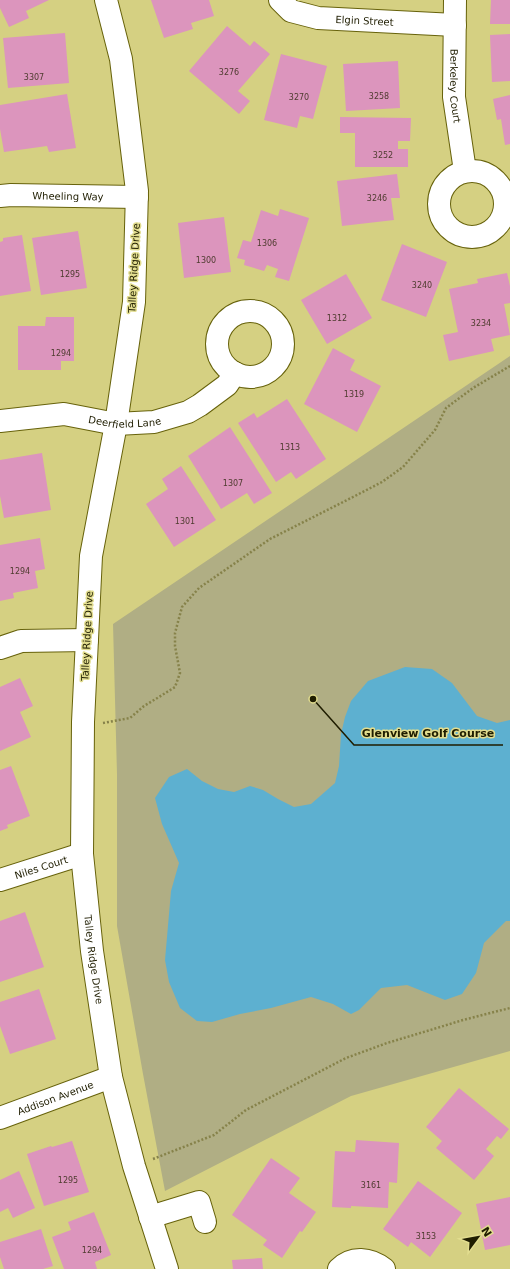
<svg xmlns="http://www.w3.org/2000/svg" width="510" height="1269" viewBox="0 0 510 1269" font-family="'DejaVu Sans',sans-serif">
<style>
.green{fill:#b0ae84}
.water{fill:#5db0d0}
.building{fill:#dc95bd}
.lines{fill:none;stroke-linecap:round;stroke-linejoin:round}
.minor-casing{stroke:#67620b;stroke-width:24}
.path{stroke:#86824a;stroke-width:2.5;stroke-dasharray:2 2;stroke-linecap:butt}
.minor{stroke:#fff;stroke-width:22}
.labels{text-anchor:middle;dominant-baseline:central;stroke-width:3;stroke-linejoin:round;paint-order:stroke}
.number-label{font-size:8px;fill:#4e3b2f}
.street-label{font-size:10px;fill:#1f1d00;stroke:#e2dd8f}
.leader{fill:none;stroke:#1f1d00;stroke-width:1.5}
.callout-dot{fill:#1f1d00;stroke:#e2dd8f;stroke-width:1.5}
.callout-label{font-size:11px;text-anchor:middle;font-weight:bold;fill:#1f1d00;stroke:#e2dd8f;stroke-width:3;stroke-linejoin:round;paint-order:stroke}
</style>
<rect width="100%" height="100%" fill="#d5d082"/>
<path class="green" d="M510,356V1051L351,1096L165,1191L143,1074L117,926V774L113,624Z"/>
<path class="water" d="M405,667L432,669L452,683L477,716L497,723L510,720V921H506L484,943L476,973L462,994L445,1000L407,985L381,988L359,1010L351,1014L333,1004L311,997L271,1008L240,1014L212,1022L197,1021L180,1008L169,982L165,960L171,891L179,863L162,824L155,798L169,777L187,769L202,781L218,789L234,792L250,786L263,790L278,799L294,807L311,804L335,783L339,766L341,734L345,717L351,701L368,681Z"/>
<path class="building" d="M0,0H49L26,11L29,18L9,27L0,8Z
M151,0H209L214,16L191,23L193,29L164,38Z
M491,0H510V24H490Z
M227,26L250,46L254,41L270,54L238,91L250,101L239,114L189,71Z
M65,33L69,83L8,88L3,38Z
M510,34V81L492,82L490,35Z
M281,54L327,66L313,119L300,116L297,128L264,120Z
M398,61L400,108L346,111L343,64Z
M67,94L76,148L49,152L47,146L4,152L0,129V105Z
M510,95V144L505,145L501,119L497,120L493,99Z
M340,117L411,118L410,141H398V149H408V167H355V133H340Z
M397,174L400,198H391L394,220L342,226L337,181Z
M280,209L309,218L289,281L275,277L278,269L267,265L264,271L244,265L245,260L237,258L243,240L251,242L261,210L278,216Z
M224,217L231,272L184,278L178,223Z
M78,231L87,288L41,295L32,238Z
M22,235L31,291L0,296V242L3,241V238Z
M402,244L447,262L426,317L381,300Z
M507,273L510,286V303L504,304L510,335L491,339L494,351L449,361L443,335L458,332L449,289L478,283L477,279Z
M346,274L372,318L327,344L301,300Z
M46,317H74V361H61V370H18V326H45Z
M333,348L355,360L350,370L381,386L357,432L304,404Z
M287,399L326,459L296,479L291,472L276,482L238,423L254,413L257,418Z
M230,427L272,493L254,504L247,493L221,509L188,456Z
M42,453L51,510L4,518L0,496V460Z
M181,466L216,520L174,547L146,504L168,489L162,479Z
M40,538L45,569L35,571L38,588L13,593L14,598L0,601V545Z
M20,678L33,706L20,712L31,737L0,751V687Z
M11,766L30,816L7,825L8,828L0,831V770Z
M25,912L44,967L0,982V921Z
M39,989L56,1039L10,1054L0,1026V1002Z
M459,1088L509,1129L501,1139L497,1136L486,1149L494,1156L474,1180L436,1148L442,1141L426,1127Z
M356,1140L399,1143L397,1183L389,1182L388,1208L351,1206V1208L332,1207L335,1151L355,1152Z
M72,1141L89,1192L44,1206L27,1154L51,1146L52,1147Z
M271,1158L300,1178L289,1193L316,1212L302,1232L300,1231L282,1258L263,1245L267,1240L232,1215Z
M19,1171L35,1208L13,1218L8,1208L0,1212V1180Z
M418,1181L462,1213L430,1257L411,1242L408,1247L383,1229Z
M510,1197V1245L485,1250L476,1204Z
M94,1212L111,1255L95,1262L97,1269H64L52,1237L71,1230L68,1222Z
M41,1229L53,1266L43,1269H4L0,1257V1242Z
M262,1258L263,1269H233L232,1260Z"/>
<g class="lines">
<g class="minor-casing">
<g id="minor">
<path id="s1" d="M106,0L121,59L137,191L134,302L116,424L91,556L83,722L82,854L92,951L111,1077L134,1166L167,1269"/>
<path id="s2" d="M280,0L291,11L318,18L455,25"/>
<path id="s3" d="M455,0L454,97L465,171"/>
<circle cx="472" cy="204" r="33"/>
<path id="s4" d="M0,196L11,195L137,197"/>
<circle cx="250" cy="344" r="33"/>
<path id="s5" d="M0,421L64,414L116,424L154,422L188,412L200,405L227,385L235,373"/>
<path d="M0,648L21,641L87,640"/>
<path id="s6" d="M0,880L82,854"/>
<path id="s7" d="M0,1118L111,1077"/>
<path d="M150,1217L199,1202L205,1222"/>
<path d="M339,1269C352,1256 370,1258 384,1269"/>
</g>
</g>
<path class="path" d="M103,723L130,718L144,706L159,697L175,687L180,673L175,646V633L182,607L199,588L270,539L353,497L382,482L403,467L435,430L446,408L473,388L510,366
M153,1159L214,1135L246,1110L346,1058L387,1043L427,1031L463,1020L510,1008"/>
<use href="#minor" class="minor"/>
</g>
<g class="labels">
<g class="number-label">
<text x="229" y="72">3276</text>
<text x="34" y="77">3307</text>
<text x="379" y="96">3258</text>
<text x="299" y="97">3270</text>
<text x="383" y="155">3252</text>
<text x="377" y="198">3246</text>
<text x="267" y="243">1306</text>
<text x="206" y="260">1300</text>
<text x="70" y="274">1295</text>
<text x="422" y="285">3240</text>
<text x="337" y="318">1312</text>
<text x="481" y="323">3234</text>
<text x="61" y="353">1294</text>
<text x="354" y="394">1319</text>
<text x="290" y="447">1313</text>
<text x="233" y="483">1307</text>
<text x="185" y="521">1301</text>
<text x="20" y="571">1294</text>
<text x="68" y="1180">1295</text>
<text x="371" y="1185">3161</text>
<text x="426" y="1236">3153</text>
<text x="92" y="1250">1294</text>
</g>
<g class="street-label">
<text stroke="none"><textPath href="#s2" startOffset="90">Elgin Street</textPath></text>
<text stroke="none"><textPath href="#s3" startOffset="86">Berkeley Court</textPath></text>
<text stroke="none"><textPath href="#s4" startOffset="68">Wheeling Way</textPath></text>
<text transform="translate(134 268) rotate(-87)">Talley Ridge Drive</text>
<text stroke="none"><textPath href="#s5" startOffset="126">Deerfield Lane</textPath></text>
<text transform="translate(87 636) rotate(-87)">Talley Ridge Drive</text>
<text stroke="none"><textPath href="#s6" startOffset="43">Niles Court</textPath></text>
<text stroke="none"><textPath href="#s1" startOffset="967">Talley Ridge Drive</textPath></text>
<text stroke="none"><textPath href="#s7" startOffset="59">Addison Avenue</textPath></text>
</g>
</g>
<path class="leader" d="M313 699L354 745H503"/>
<circle class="callout-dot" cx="313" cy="699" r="4"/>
<g class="callout-label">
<text x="428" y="737">Glenview Golf Course</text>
</g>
<g transform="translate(478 1237) rotate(58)" stroke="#e2dd8f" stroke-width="3" paint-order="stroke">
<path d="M0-3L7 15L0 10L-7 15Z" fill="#1f1d00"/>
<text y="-6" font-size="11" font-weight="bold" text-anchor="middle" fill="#1f1d00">N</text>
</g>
</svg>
